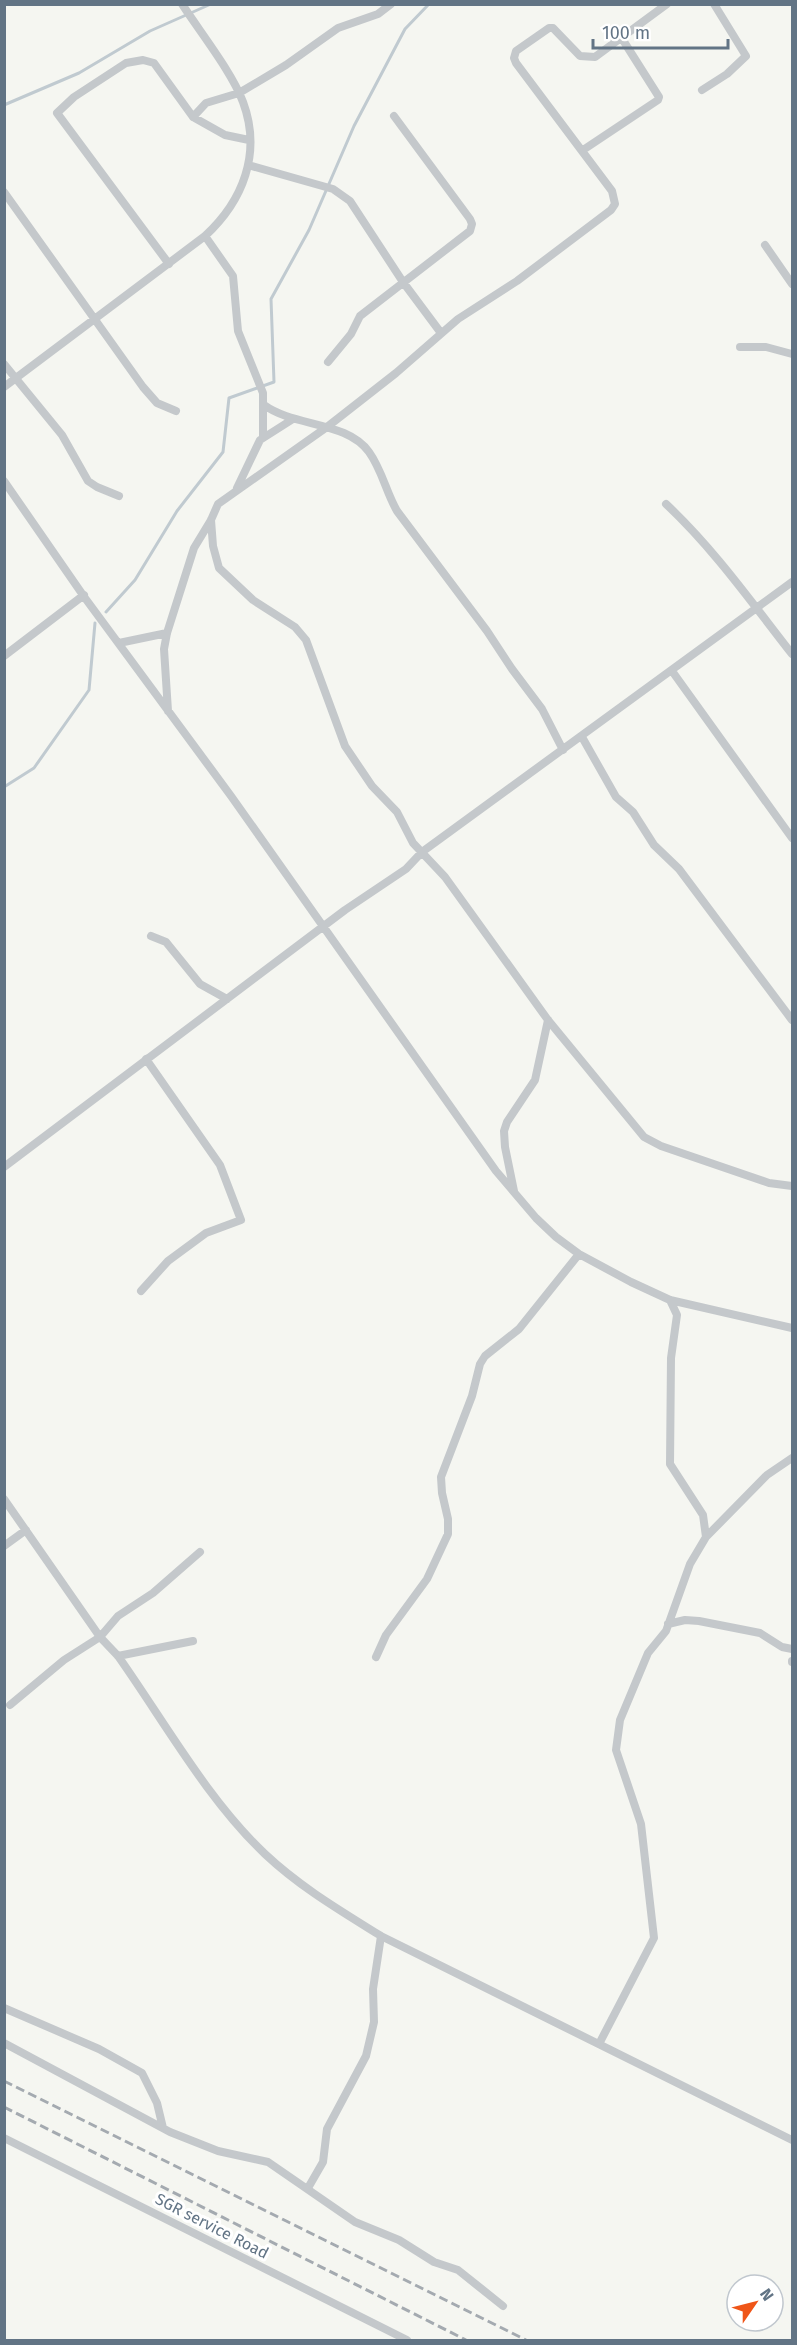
<svg xmlns="http://www.w3.org/2000/svg" width="797" height="2345" viewBox="0 0 797 2345" font-family="'Fira Sans',sans-serif">
<style>
.lines{fill:none;stroke-linecap:round;stroke-linejoin:round}
.stream{stroke:#c0cad0;stroke-width:3}
.minor{stroke:#c4c8cb;stroke-width:8}
.rail{stroke:#a4aab0;stroke-width:3;stroke-dasharray:9 4.5;stroke-linecap:butt}
.labels{text-anchor:middle;dominant-baseline:central;stroke-width:6;stroke-linejoin:round;paint-order:stroke}
.street-label{font-size:16px;fill:#627485;stroke:#fff}
</style>
<rect width="100%" height="100%" fill="#f5f6f1"/>
<g class="lines">
<path class="stream" d="M4,105L79,73L150,31L211,4
M106,612L135,580L177,511L223,452L229,398L274,382L271,299L309,230L354,126L405,29L429,4
M4,787L34,768L89,690L95,623"/>
<path class="minor" d="M702,90L727,74L746,56L714,4
M193,117L206,103L239,93L286,65L338,28L378,14L391,4
M583,150L658,100L659,97L621,37
M248,165L333,189L350,201L403,282L441,333
M4,192L143,387L157,403L176,411
M205,236L233,276L238,331L263,393V437
M765,245L792,284
M169,264L57,113L74,97L126,63L143,60L154,63L193,117L225,135L249,140
M740,347H766L792,354
M328,362L351,334L360,316L470,231L472,224L470,219L394,116
M4,364L62,435L88,481L97,487L119,496
M4,387L205,236C243,201 262,153 243,102C232,72 200,32 182,4
M264,405C294,427 347,421 369,452C382,470 386,492 397,511L487,631L512,669L542,709L563,750
M4,481L85,598L231,796L496,1171L536,1218L556,1237L579,1254L631,1282L670,1300L792,1328
M237,488L260,440L293,419
M666,504C714,549 752,603 792,654
M211,520L213,546L219,568L253,600L295,627L306,640L345,746L372,786L397,812L413,843L445,877L548,1020L644,1137L661,1146L769,1183L792,1186
M119,643L167,633
M4,656L84,595
M672,671L792,838
M168,711L164,649L167,633L194,548L211,520L218,504L327,427L396,373L458,319L517,281L611,210L615,204L612,191L516,63L514,58L516,51L549,28H553L580,56L595,57L667,4
M582,737L616,797L633,812L654,845L679,869L792,1020
M151,936L166,942L200,984L227,999
M4,1167L345,910L406,869L422,852L792,582
M514,1191L505,1147L504,1131L507,1122L535,1080L548,1020
M141,1291L168,1261L206,1233L241,1220L220,1165L146,1059
M4,1499L100,1637L118,1656C164,1721 207,1799 265,1854C300,1887 341,1911 381,1936L792,2140
M706,1537L767,1475L792,1458
M4,1546L26,1530
M668,1624L685,1620L699,1621L760,1633L782,1647L792,1649
M118,1656L193,1641
M376,1657L386,1635L427,1579L448,1534V1519L442,1493L441,1477L472,1396L480,1364L485,1356L519,1329L579,1254
M792,1661V1662
M10,1705L64,1660L100,1637L118,1616L153,1593L200,1552
M4,2008L99,2049L142,2073L157,2103L163,2128
M4,2043L170,2132L218,2151L268,2162L355,2222L399,2240L434,2262L458,2270L503,2306
M599,2044L654,1938L641,1824L616,1750L620,1720L648,1653L666,1631L690,1564L706,1537L703,1515L670,1464L671,1358L677,1315L670,1300
M4,2138L407,2340
M308,2188L323,2162L327,2129L366,2056L374,2022L373,1989L381,1936"/>
<path class="rail" d="M4,2081L526,2340
M4,2107L466,2340"/>
</g>
<g class="labels">
<g class="street-label">
<text transform="translate(212 2226) rotate(27)">SGR service Road</text>
</g>
</g>
<rect width="797" height="2345" fill="none" stroke="#627485" stroke-width="12"/>
<g transform="translate(755 2303) rotate(55)"><circle r="28" fill="#ffffff" stroke="#c0c7ce" stroke-width="1.5"/>
<path d="M0-4.5L10 22L0 15L-10 22Z" fill="#ef5518"/>
<text y="-9" font-size="16" font-weight="bold" text-anchor="middle" fill="#627485">N</text>
</g>
<path d="M593 39v9h135v-9" fill="none" stroke="#627485" stroke-width="3"/>
<text x="602" y="39" font-size="18" fill="#627485" stroke="#ffffff" stroke-width="4.5" paint-order="stroke">100 m</text>
</svg>
